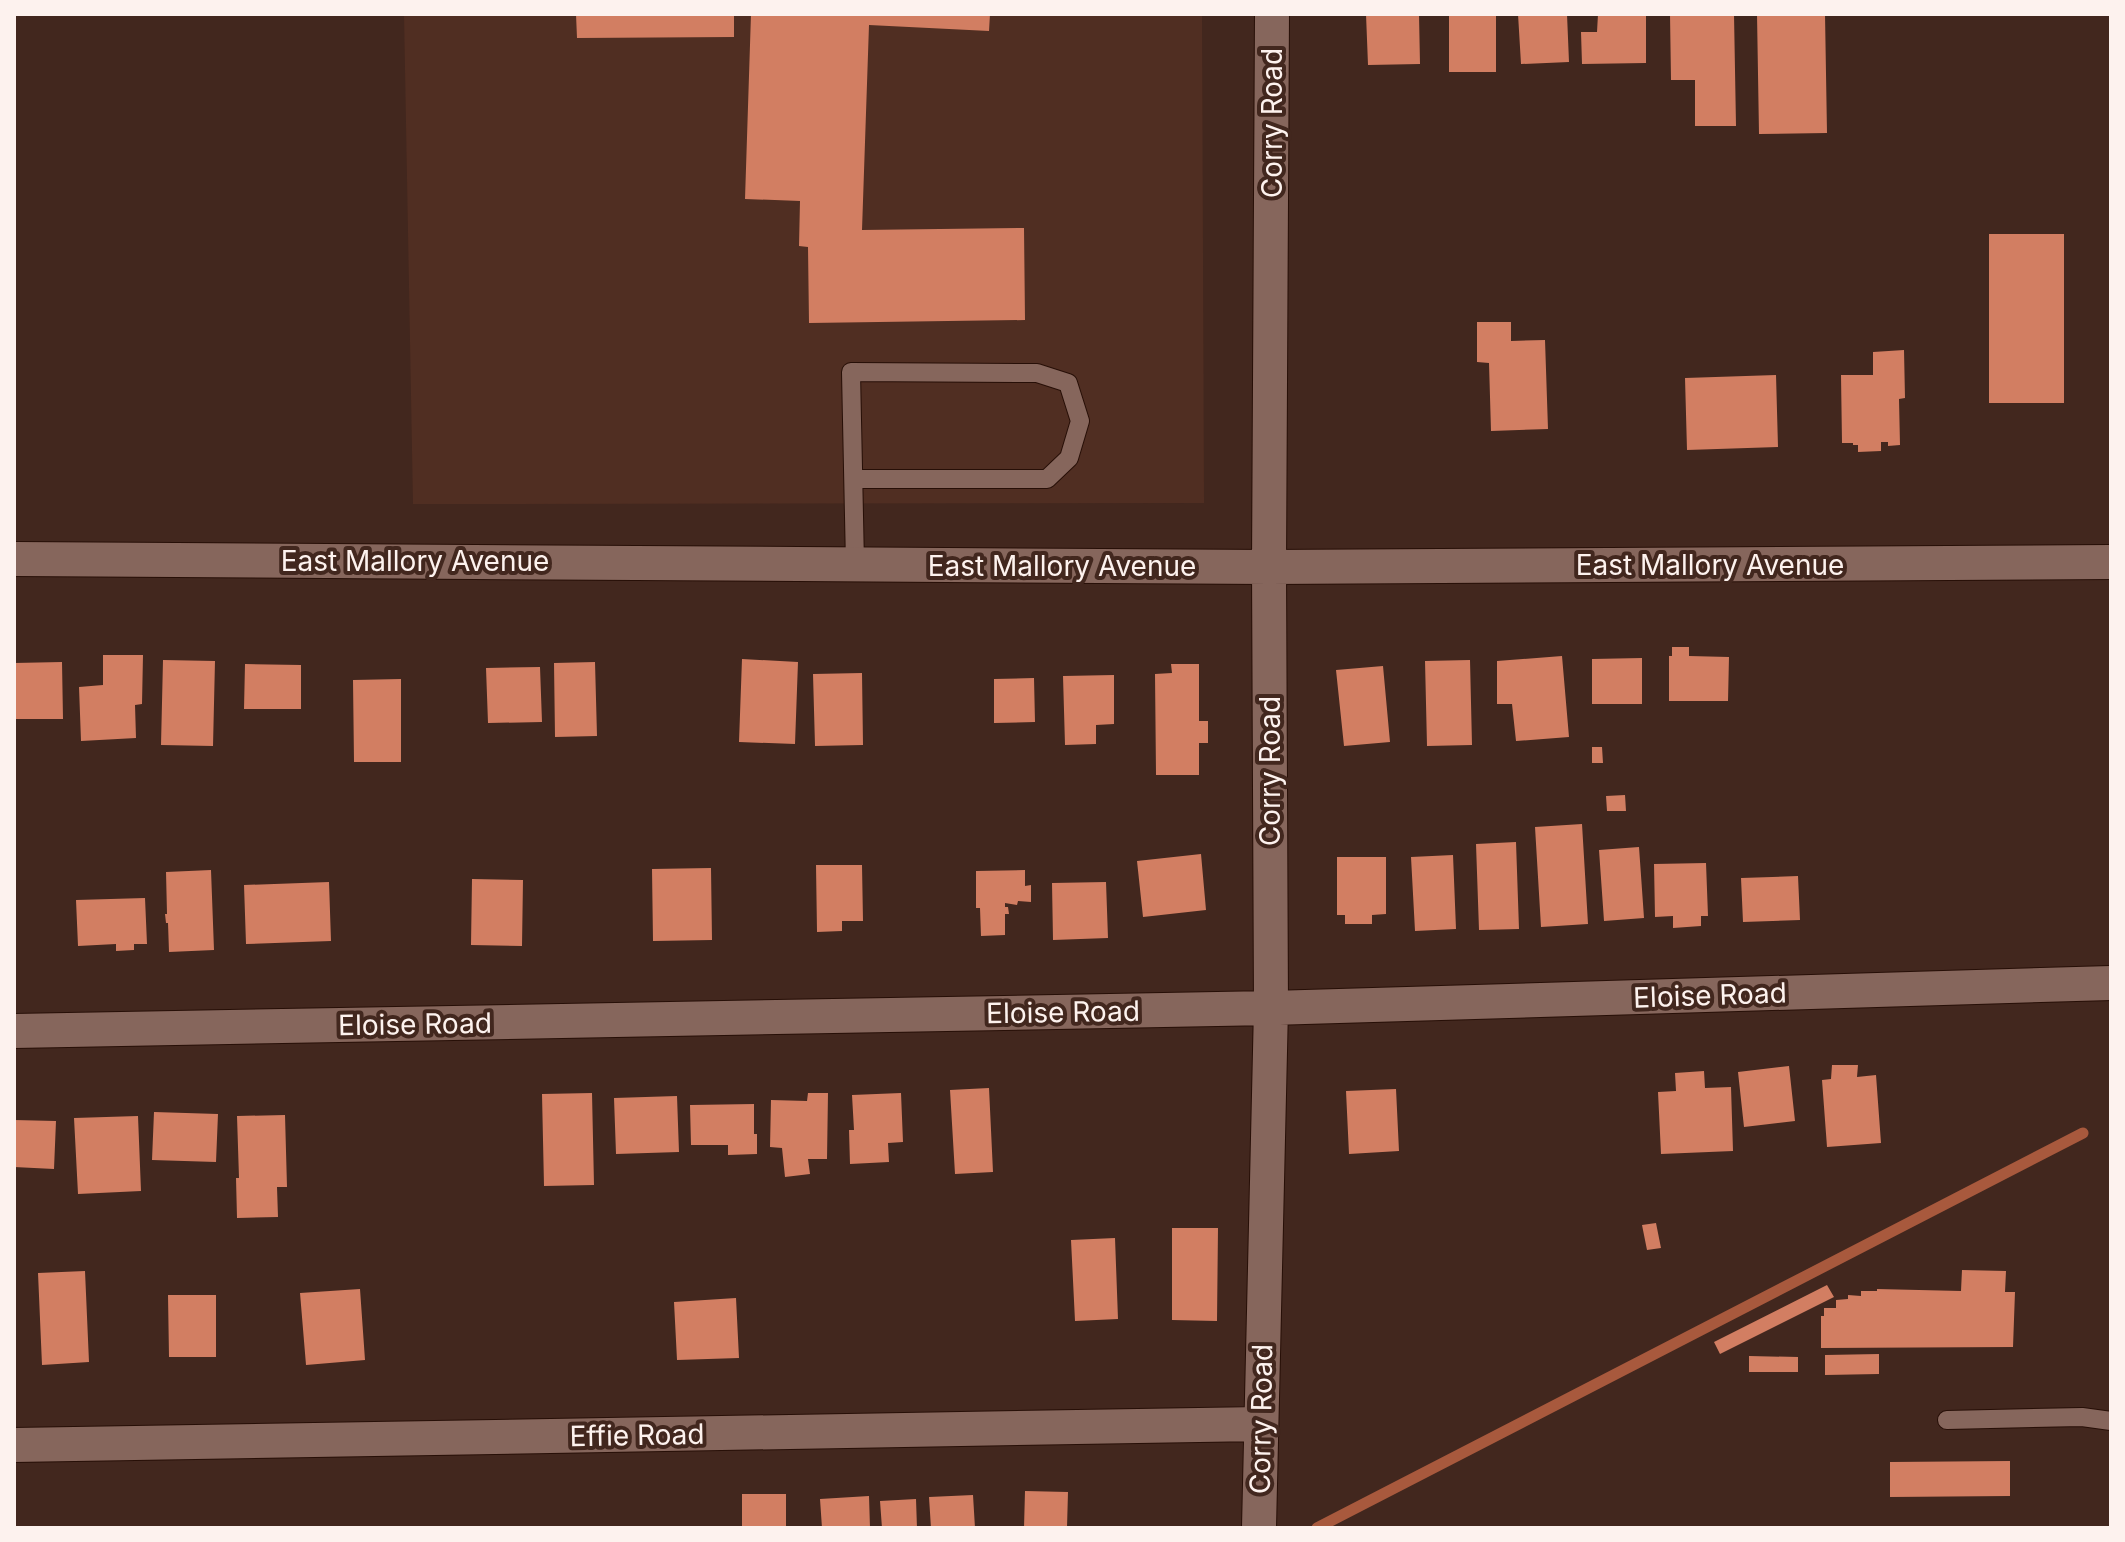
<svg xmlns="http://www.w3.org/2000/svg" width="2125" height="1542" viewBox="0 0 2125 1542" font-family="Inter,sans-serif">
<style>
.built{fill:#502e22}
.lines{fill:none;stroke-linecap:round;stroke-linejoin:round}
.stream{stroke:#a8593d;stroke-width:11}
.building{fill:#d27e62}
.lane-casing{stroke:#270f07;stroke-width:20}
.street-casing{stroke:#270f07;stroke-width:36}
.lane{stroke:#86665c;stroke-width:18}
.street{stroke:#86665c;stroke-width:34}
.labels{text-anchor:middle;dominant-baseline:central;stroke-width:8;stroke-linejoin:round;paint-order:stroke}
.street-label{font-size:28px;fill:#fdf2ee;stroke:#42271e}
</style>
<rect width="100%" height="100%" fill="#42271e"/>
<path class="built" d="M404,14H1202L1204,503L413,504Z"/>
<g class="lines">
<path class="stream" d="M1317,1528L2083,1133"/>
</g>
<path class="building" d="M576,14H734V37L577,38Z
M751,14H990L989,31L869,25L862,230L1024,228L1025,320L809,323L808,247L799,246L800,201L745,199Z
M1366,14H1419L1420,64L1368,65Z
M1449,14H1496V72H1449Z
M1518,14H1567L1569,62L1521,64Z
M1598,14H1646V63L1582,64L1581,32H1597Z
M1670,14H1734L1736,126H1695V80H1671Z
M1757,14H1825L1827,133L1759,134Z
M1989,234H2064V403H1989Z
M1477,322H1511V341L1545,340L1548,429L1491,431L1489,363L1477,362Z
M1904,350L1905,398L1899,399L1900,445L1888,446V442H1881V451L1858,452V445H1853V443H1842L1841,375H1873V352Z
M1776,375L1778,447L1687,450L1685,378Z
M1672,647H1689V656L1729,657L1728,701H1669V656H1672Z
M103,655H143L142,704L135,705L136,738L81,741L79,687L103,685Z
M1562,656L1569,737L1516,741L1512,704H1497V661Z
M1642,658V704H1592V659Z
M742,659L798,662L795,744L739,742Z
M163,660L215,661L213,746L161,745Z
M1470,660L1472,745L1427,746L1425,661Z
M62,662L63,719H14V663Z
M595,662L597,736L555,737L554,663Z
M245,664L301,665V709H244Z
M1171,664H1199V721H1208V743H1199V775H1156L1155,674L1172,673Z
M1383,666L1390,742L1344,746L1336,670Z
M540,667L542,722L488,723L486,668Z
M862,673L863,745L815,746L813,674Z
M1114,675V724L1096,725V744L1065,745L1063,676Z
M1034,678L1035,722L994,723V679Z
M401,679V762H354L353,680Z
M1592,747H1602L1603,763H1592Z
M1625,795L1626,811H1607L1606,796Z
M1582,824L1588,924L1541,927L1535,827Z
M1516,842L1519,929L1479,930L1476,844Z
M1639,847L1644,918L1604,921L1599,850Z
M1201,854L1206,910L1143,917L1137,861Z
M1453,855L1456,929L1415,931L1411,857Z
M1337,857H1386V914L1372,915V924H1345V915H1337Z
M1706,863L1708,916H1701V926L1673,928V916L1655,917L1654,864Z
M816,865H862L863,921H842V931L817,932Z
M711,868L712,940L653,941L652,869Z
M211,870L214,950L169,952L168,923H166L165,914H167L166,872Z
M1025,870V886L1031,885V902L1018,901L1017,905L1005,903V907H1008L1009,914H1005V935L981,936L980,908H976V871Z
M1798,876L1800,920L1743,922L1741,878Z
M472,879L523,880L522,946L471,945Z
M329,882L331,941L246,944L244,885Z
M1106,882L1108,938L1053,940L1052,883Z
M145,898L147,944H134V950L116,951V944L78,946L76,900Z
M1832,1065H1858L1857,1077L1876,1075L1881,1143L1827,1147L1822,1080L1831,1079Z
M1789,1066L1795,1121L1744,1127L1738,1072Z
M1704,1071L1705,1088L1731,1087L1733,1151L1661,1154L1658,1092L1676,1091L1675,1073Z
M989,1088L993,1172L955,1174L950,1090Z
M1396,1089L1399,1151L1349,1154L1346,1091Z
M592,1093L594,1185L544,1186L542,1094Z
M808,1093H828L827,1159H808L810,1174L785,1177L782,1148L770,1147L771,1100L807,1101Z
M901,1093L903,1142L888,1143L889,1162L850,1164L849,1130H854L852,1095Z
M677,1096L679,1152L616,1154L614,1098Z
M754,1104V1134H757V1154L728,1155V1145H691L690,1105Z
M154,1112L218,1114L216,1162L152,1160Z
M285,1115L287,1187H277L278,1217L237,1218L236,1178H239L237,1116Z
M138,1116L141,1191L78,1194L74,1118Z
M14,1120L56,1121L54,1169L14,1167Z
M1656,1223L1661,1248L1647,1250L1642,1225Z
M1172,1228H1218L1217,1321L1172,1320Z
M1115,1238L1118,1319L1075,1321L1071,1240Z
M1962,1270L2006,1271L2005,1292H2015L2013,1347L1821,1348V1316H1824V1308H1836V1300L1848,1299V1295L1861,1296V1291H1877V1289L1961,1291Z
M85,1271L89,1362L42,1365L38,1273Z
M1827,1285L1834,1297L1720,1354L1714,1342Z
M360,1289L365,1360L306,1365L300,1293Z
M168,1295H216V1357H169Z
M736,1298L739,1358L677,1360L674,1302Z
M1879,1354V1374L1825,1375V1355Z
M1749,1356L1798,1357V1372H1749Z
M2010,1461V1496L1890,1497V1462Z
M1025,1491L1068,1492L1067,1528H1024Z
M742,1494H786V1528H742Z
M973,1495L975,1528H931L929,1497Z
M869,1496L870,1528H822L820,1499Z
M916,1499L917,1528H882L880,1501Z"/>
<g class="lines">
<g class="lane-casing">
<path id="lane" d="M854,479H1047L1069,458L1080,421L1068,383L1037,373L851,372L855,564
M1947,1420L2082,1417L2111,1421"/>
</g>
<g class="street-casing">
<path id="street" d="M14,559L1269,567L2111,562
M14,1031L1271,1008L2111,983
M14,1445L1260,1424
M1259,1528L1271,1008L1269,567L1272,14"/>
</g>
<use href="#lane" class="lane"/>
<use href="#street" class="street"/>
</g>
<g class="labels">
<g class="street-label">
<text transform="translate(1272 123) rotate(-90)">Corry Road</text>
<text x="415" y="561">East Mallory Avenue</text>
<text x="1710" y="565">East Mallory Avenue</text>
<text x="1062" y="566">East Mallory Avenue</text>
<text transform="translate(1270 771) rotate(-90)">Corry Road</text>
<text transform="translate(1710 995) rotate(-2)">Eloise Road</text>
<text transform="translate(1063 1012) rotate(-1)">Eloise Road</text>
<text transform="translate(415 1024) rotate(-1)">Eloise Road</text>
<text transform="translate(1261 1419) rotate(-89)">Corry Road</text>
<text transform="translate(637 1435) rotate(-1)">Effie Road</text>
</g>
</g>
<rect width="2125" height="1542" fill="none" stroke="#fdf2ee" stroke-width="32"/>
</svg>
